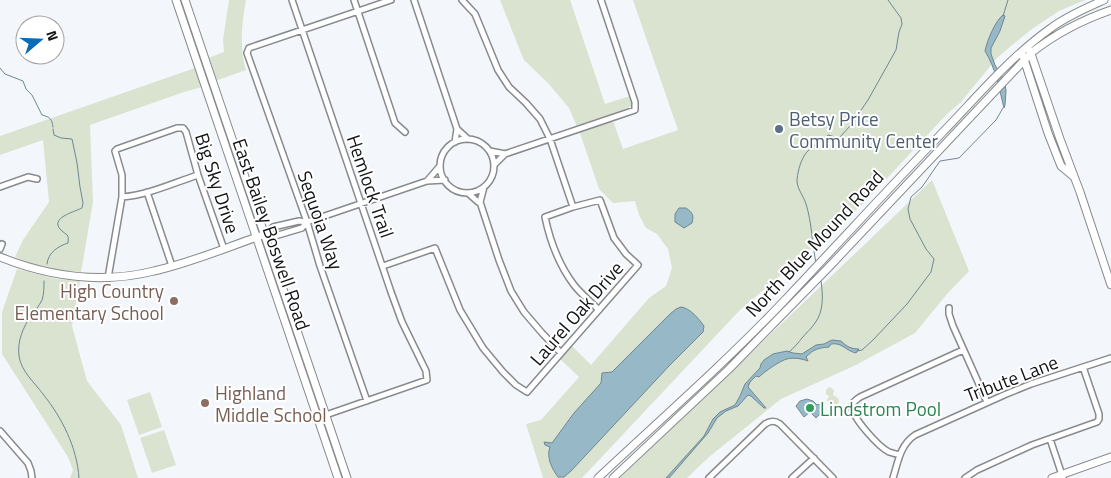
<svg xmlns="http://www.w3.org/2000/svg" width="1111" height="478" viewBox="0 0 1111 478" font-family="'Titillium Web',sans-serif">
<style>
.green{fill:#dae3d0}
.water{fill:#97b9c7;stroke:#6f8792}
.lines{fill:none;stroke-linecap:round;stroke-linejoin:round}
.stream{stroke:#6f8792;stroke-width:1}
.street-casing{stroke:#878b8e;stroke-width:8}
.secondary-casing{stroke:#878b8e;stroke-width:9}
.street{stroke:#fff;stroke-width:5}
.secondary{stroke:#fff;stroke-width:7}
.service-dot{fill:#5c6f8a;stroke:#fff;stroke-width:2}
.education-dot{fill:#8d6e63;stroke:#fff;stroke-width:2}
.leisure-dot{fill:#2e9e5b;stroke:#fff;stroke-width:2}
.labels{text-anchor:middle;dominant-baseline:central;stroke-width:4;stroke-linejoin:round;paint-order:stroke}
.service-label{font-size:19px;fill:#4e5e75;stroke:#fff;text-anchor:start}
.street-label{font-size:19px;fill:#121315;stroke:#fff}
.education-label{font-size:19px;fill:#785e54;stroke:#fff;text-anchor:end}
.leisure-label{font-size:19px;fill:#27864d;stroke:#fff;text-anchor:start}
</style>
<rect width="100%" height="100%" fill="#f3f7fb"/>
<path class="green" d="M229,0H246C242,21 239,49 246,70L215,81L208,58L224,52L223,40Z
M500,0H570L605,104L630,96L632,106L611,115L623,149L678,130L633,0H1085L1059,11L1032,29L1011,46L997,58L961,102L947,114L863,204L739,311L582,478H543L526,424L541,420L579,377L560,359L572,346L591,365L649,298L666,286L672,268L668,249L657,234L646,228L639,215L635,201L613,203L599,189L581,136L569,108L548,83L524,60L519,48Z
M195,68L202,87L184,92L90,125L93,202L81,272L65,271L38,266L15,257L23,240L49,202L43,140L0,155V136Z
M932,180L969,271L947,294L915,333L856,365L781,399L709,457L687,478H620Z
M17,269L57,279L80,281L72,326L87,381L121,425L138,478H70L73,470L68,457L2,354V312Z
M829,387L832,388L834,391L833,395L838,398L839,402L836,406L831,407L827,400L829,396L826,394V390Z
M150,392L162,427L139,435L127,400Z
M164,430L176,465L152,473L140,438Z"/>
<path class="water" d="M1003,15L1005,16L1000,31L991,48V54L995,65L1005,82L1006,91L1005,105L1004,108C999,88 996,69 985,51C987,41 995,21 1003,15Z
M679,208H686C693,213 694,215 692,223L684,228L675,222V214Z
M681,307C690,308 699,319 704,326L703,332L669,366L571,471L564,477H558C552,469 546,457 550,447L545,445L544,442L552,443L574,413L601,383L602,373L612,372L670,314L676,309Z
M832,340L841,341C846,346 851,349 859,349L856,353C846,351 842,342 831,344L829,347C818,348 814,349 806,357L808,361C803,359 793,357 787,359C781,360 764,372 759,377L756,376L750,382L748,387L766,408H764L751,396L748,395L738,406L726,411L717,418L708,433L669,478H666L704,436L713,419L720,412L735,405L740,396L745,384L760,368L761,364L764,360L773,354L787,351L793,353L802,354L816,345L824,344Z
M807,399L813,401L817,405L819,404L825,409L816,418L810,412L804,417L796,406L800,401Z"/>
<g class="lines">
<path class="stream" d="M1003,16L1008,0
M0,68L5,74L23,81L26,89L32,95L42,115C50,117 52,119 53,127
M816,263C812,244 812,223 806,204C804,197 798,190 797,182C797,174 800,163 804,156C809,147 821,143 828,135L839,138L850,126L868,100L896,50L899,32L902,24L901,18L888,0
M47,264C48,252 59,246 68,243C69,233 67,236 61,230C49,218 74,212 82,208L83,203L80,187L77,163L72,139L61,138L54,135L53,129
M44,281C44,287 44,294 42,300C39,306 35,311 31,316C23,327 17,342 19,356C21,371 34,382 43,394C62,418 77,447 79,478
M857,351L862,350L873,340L907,304L931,272L934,259L926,249L910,219L908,209L911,197L922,187L940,161L959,158L996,120L1003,108
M789,352C794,348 798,343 802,338C806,333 812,328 815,323C824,311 823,295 821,281"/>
<g class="street-casing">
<path id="street" d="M292,0L391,292L402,322L426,371L427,380L317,418
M354,0L395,123L405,132
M414,0L457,129L455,142
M462,0L475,14L498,70L509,87L526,103L540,119L550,139L573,207
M457,129L468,139
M440 166a27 27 0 1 1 54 0a27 27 0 1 1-54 0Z
M490,151L505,154L635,110V102L601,0
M494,165L505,154
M427,181L440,166
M0,187L28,177L37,179
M484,187L480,202L499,260L511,291L524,312L542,333L561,353
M147,192L172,266
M468,193L478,202H480
M122,197C148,195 173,183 198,175
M265,235L275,236L302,228L307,222L427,181L445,180
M265,235L273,227L299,221L307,222
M0,249L2,244
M383,266L435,248L460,310L483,348L503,372L516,385L527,392L638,265L626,254L614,238L600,200L573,207L545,217C550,241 559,265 574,285C581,294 591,302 599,310
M108,278L122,197V175L115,151L117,149L177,128H183L186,132L198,175L224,249
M949,308V314L953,326L987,402
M367,401L320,266L307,222L247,53L249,48L391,0
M0,431L28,463L31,471L32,478
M1050,439L1063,478
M900,455C896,454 892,453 889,452C879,447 851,417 852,406C853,401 856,400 860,397L963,350
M709,478L765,424C770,421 774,420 780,424L833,478
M792,478L814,458
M893,478C898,462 900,445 915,435L1004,395L1031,384L1111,358
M965,478L977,470L1032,445L1097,422L1099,419V414L1083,367"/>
</g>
<g class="secondary-casing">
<path id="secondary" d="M176,0L338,478
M185,0L347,478
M1030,51L1060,139L1080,192L1111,285
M1023,56L1048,133L1061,166L1073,176
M0,257C50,277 102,284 154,271C190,263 225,248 260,236
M598,478C660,420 725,363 784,301C837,245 889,188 942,133C977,97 1010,57 1051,28C1067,16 1086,8 1104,0
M613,478L729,369L829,267L1031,53C1055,34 1082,20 1111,10
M1052,478L1111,457"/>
</g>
<use href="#street" class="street"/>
<use href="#secondary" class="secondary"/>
</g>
<circle class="service-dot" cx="779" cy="129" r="5"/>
<g class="education-dot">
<circle cx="174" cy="301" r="5"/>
<circle cx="205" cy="403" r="5"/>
</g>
<circle class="leisure-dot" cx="810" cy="408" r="5"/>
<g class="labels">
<g class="service-label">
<text x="789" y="118">Betsy Price<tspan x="789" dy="22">Community Center</tspan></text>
</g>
<g class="street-label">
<text transform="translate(218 183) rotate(72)">Big Sky Drive</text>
<text transform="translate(371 186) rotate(71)">Hemlock Trail</text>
<text transform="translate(321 220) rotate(71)">Sequoia Way</text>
<text transform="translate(272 234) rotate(71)">East Bailey Boswell Road</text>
<text transform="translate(814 243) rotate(-47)">North Blue Mound Road</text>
<text transform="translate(576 313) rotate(-49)">Laurel Oak Drive</text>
<text transform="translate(1011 378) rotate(-21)">Tribute Lane</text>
</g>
<g class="education-label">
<text x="164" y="290">High Country<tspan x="164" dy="22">Elementary School</tspan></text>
<text x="215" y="392" text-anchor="start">Highland<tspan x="215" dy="22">Middle School</tspan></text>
</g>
<g class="leisure-label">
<text x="820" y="408">Lindstrom Pool</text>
</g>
</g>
<g transform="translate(40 40) rotate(71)"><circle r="24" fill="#ffffff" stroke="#a0a1a1"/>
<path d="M0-4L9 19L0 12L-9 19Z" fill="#0a6bb8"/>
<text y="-8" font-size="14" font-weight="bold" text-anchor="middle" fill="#121315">N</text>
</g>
</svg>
